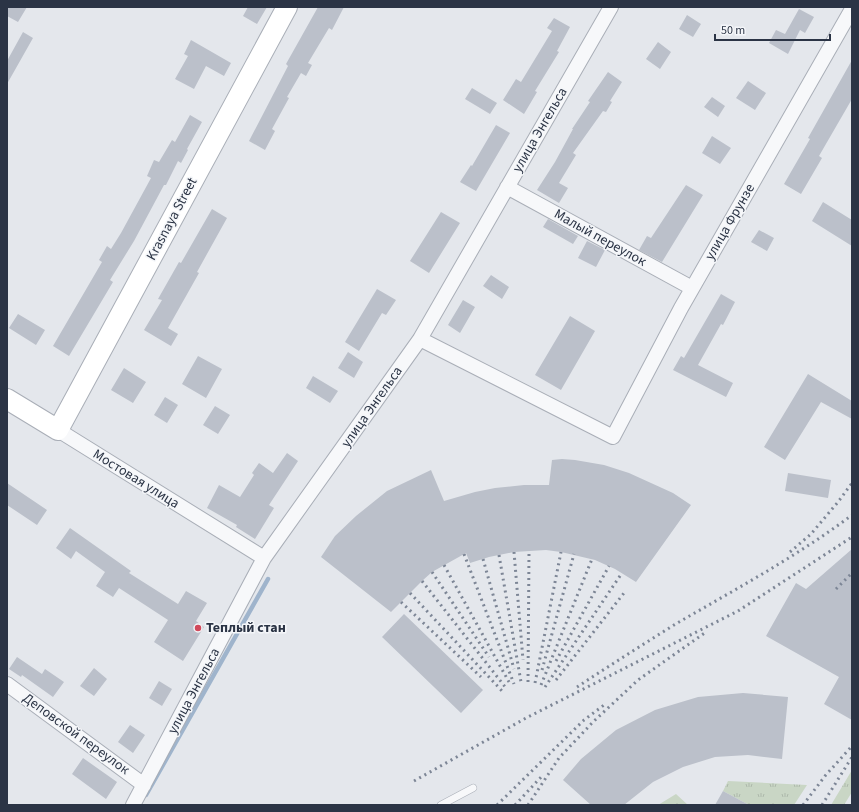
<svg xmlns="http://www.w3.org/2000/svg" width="859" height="812" viewBox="0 0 859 812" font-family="'Source Sans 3',sans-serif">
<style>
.grass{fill:url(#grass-tufts)}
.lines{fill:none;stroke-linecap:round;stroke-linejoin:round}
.stream{stroke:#9fb4cc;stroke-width:4.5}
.building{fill:#bbc0ca}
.lane-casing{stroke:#a9aeb7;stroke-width:8}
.street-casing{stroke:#a9aeb7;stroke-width:16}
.secondary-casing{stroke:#a9aeb7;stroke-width:22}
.lane{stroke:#f7f8fa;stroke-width:7}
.street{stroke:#f7f8fa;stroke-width:14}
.secondary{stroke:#fff;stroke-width:20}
.rail{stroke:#7d8696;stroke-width:3;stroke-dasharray:2 4;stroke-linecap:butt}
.poi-dot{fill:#d1495b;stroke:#f4f6f9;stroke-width:1.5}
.labels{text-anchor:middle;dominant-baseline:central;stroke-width:3;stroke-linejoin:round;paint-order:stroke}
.street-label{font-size:14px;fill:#2b3445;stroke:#f4f6f9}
.poi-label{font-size:14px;font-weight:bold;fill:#2b3445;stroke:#f4f6f9;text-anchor:start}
</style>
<defs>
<pattern id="grass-tufts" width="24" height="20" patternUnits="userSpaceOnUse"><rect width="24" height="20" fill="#c9d6c5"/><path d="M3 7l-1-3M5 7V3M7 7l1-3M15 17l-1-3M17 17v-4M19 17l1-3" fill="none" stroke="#adb8ab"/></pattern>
</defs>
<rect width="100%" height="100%" fill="#e4e7ec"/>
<path class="grass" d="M852,770V792L844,805H831Z
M728,781L807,785L794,805H749L723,791Z
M676,794L688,805H658Z"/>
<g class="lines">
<path class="stream" d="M146,795L268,579"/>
</g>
<path class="building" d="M7,7H27L18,22L7,16Z
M248,7H267L257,24L243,16Z
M318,7H344L332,30L329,28L308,63L312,65L306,76L301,73L287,97L289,98L272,129L275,131L265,150L249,141L288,66L286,64Z
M799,9L814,17L805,33L800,30L788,54L769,43L776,30L785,34Z
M687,15L701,24L693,37L679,29Z
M554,18L570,27L557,51L559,52L535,91L537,92L524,114L503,100L516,79L521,82L552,31L547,28Z
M23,32L33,38L7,84V61Z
M191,40L231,63L224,76L206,66L194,89L175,79L188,56L184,54Z
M658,42L671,52L660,69L646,59Z
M852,60V99L819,156L822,158L801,194L784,184L810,139L808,138Z
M608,72L622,82L610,101L612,102L606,112L603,111L573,153L576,155L559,183L568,188L559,203L537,190L555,162L573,129H572L590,102L588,101Z
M748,81L766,93L755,110L736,98Z
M472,88L497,103L490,114L465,99Z
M712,97L725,106L718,117L704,107Z
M190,115L202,122L187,149L188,150L181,163L178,161L166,185H164L134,241L110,280L113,282L69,356L53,346L102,262L99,260L107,246L111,249L121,233L151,178L147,176L154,160L159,162L172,140L175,142Z
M496,125L510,133L476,191L460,182L471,165L472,166Z
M712,136L731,148L720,164L702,153Z
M686,185L703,195L662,262L639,250L647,236L651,238Z
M823,202L852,220V246L812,221Z
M212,209L227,218L197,272L199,273L168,328L178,334L171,346L144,330L162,300L158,299L179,262L181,263Z
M441,212L460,223L429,273L410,261Z
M548,219L578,236L573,244L543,227Z
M759,230L774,238L767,251L751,242Z
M587,241L605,250L596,267L578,258Z
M491,275L509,287L502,299L483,286Z
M377,289L396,300L386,315L382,313L359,351L345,342Z
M721,294L735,302L723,325L721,324L698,365L733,383L726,397L673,370L681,356L684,358Z
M463,300L475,307L460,333L448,325Z
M18,314L45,330L36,345L9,328Z
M570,316L595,331L561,390L535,375Z
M348,352L363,362L354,378L338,368Z
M198,356L222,369L206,398L182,384Z
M124,368L146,382L133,403L111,390Z
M808,374L852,401V419L821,402L785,460L764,447Z
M313,376L338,391L330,403L306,388Z
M165,397L178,405L167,423L154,415Z
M215,406L230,415L218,434L203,425Z
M287,453L298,461L269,505L274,508L255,539L236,527L237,525L207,508L219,485L240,497L254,475L252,473L259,463L273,473Z
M562,459L575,460L604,465L629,473L673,493L691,505L636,582L615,569L595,560L561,552L546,550L514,552L489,557L470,563L466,553L432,572L422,581L391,612L321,557L335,536L356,516L387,491L431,470L444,501L475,492L495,488L524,485H549L552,460Z
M788,473L831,480L828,498L785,491Z
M7,483L47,510L37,525L7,505Z
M70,528L131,571L129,573L178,604L186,591L207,603L196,621L204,627L183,661L154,642L168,620L119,588L113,597L96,586L105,572L76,551L71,559L56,548Z
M852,549V720L824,704L839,677L766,636L796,583L806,589Z
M404,614L483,690L461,713L382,637Z
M17,657L42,674L45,669L64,682L53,697L22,675L21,677L9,669Z
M94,668L107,679L94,696L80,686Z
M159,681L172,689L162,706L149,698Z
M743,693L788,697L782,759L748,755L715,757L683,767L653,782L624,805H591L563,780L581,759L616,730L655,710L698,697Z
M130,725L145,735L133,753L118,742Z
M83,758L117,782L106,799L72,774Z
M723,791L749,805H715Z"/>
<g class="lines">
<g class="lane-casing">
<path id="lane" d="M441,805L473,788"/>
</g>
<g class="street-casing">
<path id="street" d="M507,187L692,288
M420,339L613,437L681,308L852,9
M58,430L264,558
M7,684L144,785
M133,805L264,558L420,339L611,7"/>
</g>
<g class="secondary-casing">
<path id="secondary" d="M7,399L58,430L287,7"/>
</g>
<use href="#lane" class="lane"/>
<use href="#street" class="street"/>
<use href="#secondary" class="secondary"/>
<path class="rail" d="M514,552L523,660
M790,552L811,534L838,502L852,483
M464,554L514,684
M499,555L521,682
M483,559L514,669
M444,565L509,682
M432,572L489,657
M422,581L506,688
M836,589L852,573
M410,593L503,692
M401,602L481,677
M556,661L609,566
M542,670L574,554
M556,680L624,593
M528,682L529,551
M535,683L561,552
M541,685L592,559
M545,687L622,573
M577,687C609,666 642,645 674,625C734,590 796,557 852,515
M414,781L526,718L738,611L852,537
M497,805L584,720L604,705
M515,805L543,775
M528,805L559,758L593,722L638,680L706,632
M803,805L825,776L852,746
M822,805L852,757"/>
</g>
<circle class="poi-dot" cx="198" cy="628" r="4"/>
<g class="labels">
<g class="street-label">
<text transform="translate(540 130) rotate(-60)">улица Энгельса</text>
<text transform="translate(172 219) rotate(-62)">Krasnaya Street</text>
<text transform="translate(730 222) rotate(-60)">улица Фрунзе</text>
<text transform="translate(600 238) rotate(29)">Малый переулок</text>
<text transform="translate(372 407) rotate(-55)">улица Энгельса</text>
<text transform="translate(136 479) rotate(32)">Мостовая улица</text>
<text transform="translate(194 691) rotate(-62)">улица Энгельса</text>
<text transform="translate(76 734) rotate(36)">Деповской переулок</text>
</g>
<g class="poi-label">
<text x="206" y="628">Теплый стан</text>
</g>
</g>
<rect width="859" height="812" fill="none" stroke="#2b3445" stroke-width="16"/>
<path d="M715 34v6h115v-6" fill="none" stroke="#2b3445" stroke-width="2"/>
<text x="721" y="34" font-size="12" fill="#2b3445" stroke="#f4f6f9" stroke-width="3" paint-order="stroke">50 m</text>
</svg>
